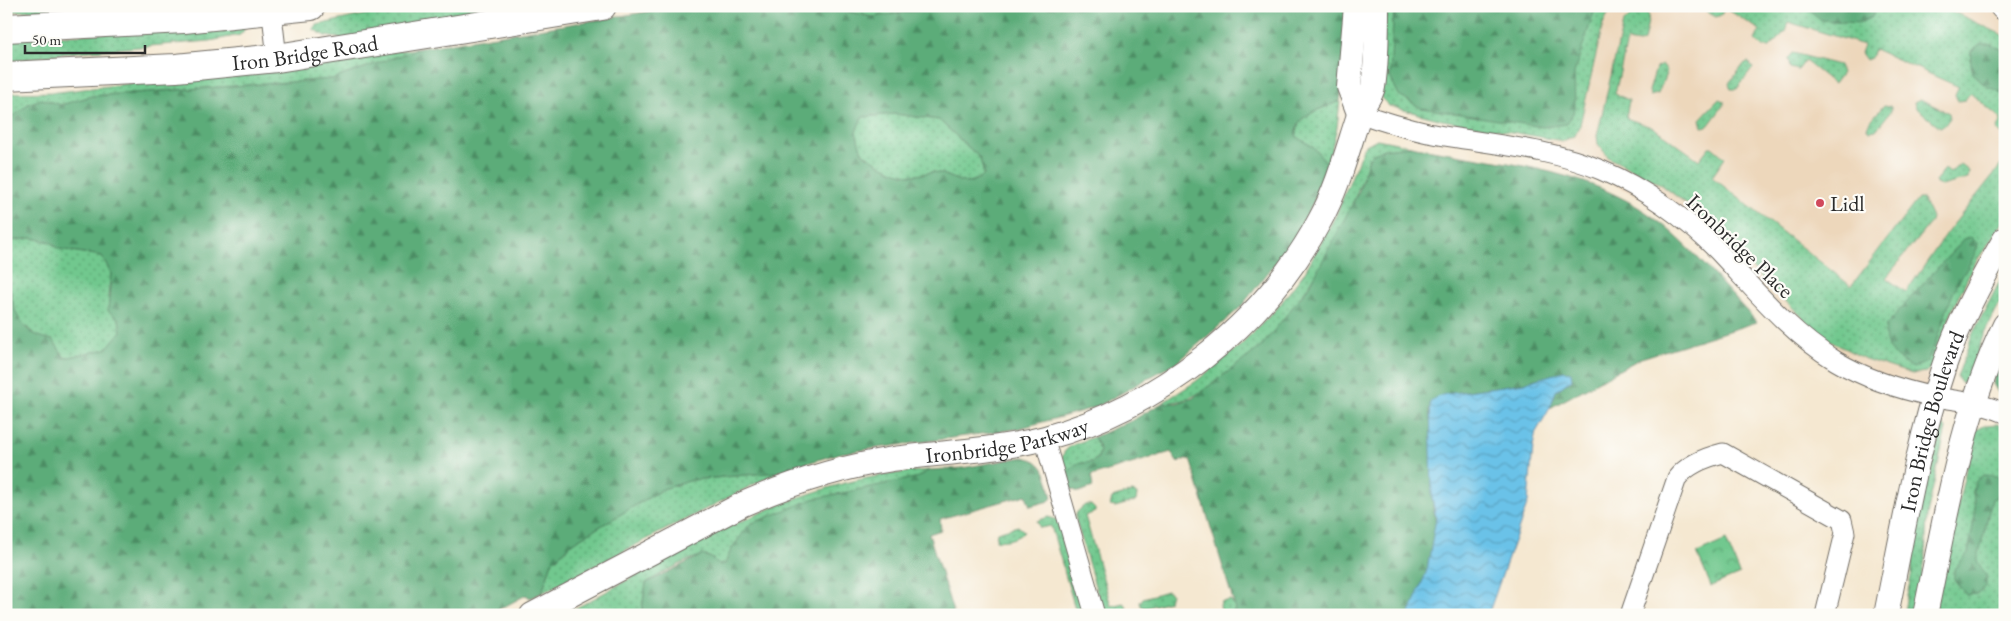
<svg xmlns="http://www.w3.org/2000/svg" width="2011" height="621" viewBox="0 0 2011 621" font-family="'EB Garamond',serif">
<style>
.built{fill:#edd7bb}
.grass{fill:url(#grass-dots);stroke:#4e7a5c}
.forest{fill:url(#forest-firs);stroke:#446c52;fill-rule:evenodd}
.park{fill:url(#park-crowns);stroke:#4e7a5c}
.water{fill:url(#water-waves);stroke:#4b768a}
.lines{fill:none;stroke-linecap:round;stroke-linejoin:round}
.minor-casing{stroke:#726d65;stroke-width:21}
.tertiary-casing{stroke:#726d65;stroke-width:26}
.primary-casing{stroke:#726d65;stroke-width:30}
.minor{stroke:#fff;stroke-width:19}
.tertiary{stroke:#fff;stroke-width:24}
.primary{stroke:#fff;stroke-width:28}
.poi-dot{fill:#d1495b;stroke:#fdfcf7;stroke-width:2}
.labels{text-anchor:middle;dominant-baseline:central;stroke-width:4.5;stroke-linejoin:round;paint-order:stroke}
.street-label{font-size:22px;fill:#2b2b2b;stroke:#fdfcf7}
.poi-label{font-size:22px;fill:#2b2b2b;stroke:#fdfcf7;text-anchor:start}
</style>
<defs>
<pattern id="grass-dots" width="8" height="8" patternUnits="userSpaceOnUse" patternTransform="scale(1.25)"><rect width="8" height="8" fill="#71c88e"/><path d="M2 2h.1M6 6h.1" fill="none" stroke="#5da374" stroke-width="1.8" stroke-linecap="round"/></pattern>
<pattern id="forest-firs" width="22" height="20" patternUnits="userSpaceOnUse" patternTransform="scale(1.25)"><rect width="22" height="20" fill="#5cac79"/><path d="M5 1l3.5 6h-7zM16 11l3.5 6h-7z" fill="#4c8c63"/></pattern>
<pattern id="park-crowns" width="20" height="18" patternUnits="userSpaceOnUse" patternTransform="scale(1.25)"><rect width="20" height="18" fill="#71c88e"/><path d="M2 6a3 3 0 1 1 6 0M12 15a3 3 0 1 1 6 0" fill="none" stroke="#5da374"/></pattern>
<pattern id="water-waves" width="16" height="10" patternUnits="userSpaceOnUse" patternTransform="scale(1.25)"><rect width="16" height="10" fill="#6bc2e8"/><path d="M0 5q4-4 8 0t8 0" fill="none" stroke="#589ebc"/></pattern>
</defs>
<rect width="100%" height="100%" fill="#fdfcf7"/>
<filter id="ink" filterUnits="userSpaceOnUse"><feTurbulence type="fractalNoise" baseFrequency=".02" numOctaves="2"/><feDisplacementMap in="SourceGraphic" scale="10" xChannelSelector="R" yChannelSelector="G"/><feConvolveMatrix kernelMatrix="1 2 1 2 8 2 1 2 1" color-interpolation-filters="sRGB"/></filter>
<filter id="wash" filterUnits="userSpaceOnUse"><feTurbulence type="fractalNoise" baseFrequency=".0096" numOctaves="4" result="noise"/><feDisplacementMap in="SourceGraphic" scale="20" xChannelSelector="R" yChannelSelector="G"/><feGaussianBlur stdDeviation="1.12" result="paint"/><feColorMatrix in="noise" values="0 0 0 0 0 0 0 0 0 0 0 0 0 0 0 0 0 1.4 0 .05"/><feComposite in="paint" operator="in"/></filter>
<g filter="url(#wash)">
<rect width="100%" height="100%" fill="#f5e8d1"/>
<path class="built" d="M1584,6L2005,7V236L1933,395L1837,360L1679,216L1547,153Z"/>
<path class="grass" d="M6,6H106L6,12Z
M405,6H557L344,39L325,36L313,29L317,25Z
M825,6H936L928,9L872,17Z
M1384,6H1612L1603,24L1579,129L1574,136L1563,141L1442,120L1389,106L1381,98Z
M1704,6H1941L2005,36V132L2001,134L1996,130L2001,119L1970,93L1965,100L1958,101L1955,95L1959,87L1874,49L1871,58L1866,60L1861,53L1864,45L1788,22L1785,32L1770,47H1762L1755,40L1760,30L1725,8L1721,15L1716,17L1707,12Z
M1647,12L1649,16L1644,41L1639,43L1627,41L1615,94L1629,100L1626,118L1654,128L1699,160L1709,147H1712L1725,158L1712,177L1851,286L1918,199H1923L1932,218L1931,222L1886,278L1906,292L1949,230L2005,160V220L1973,266L1952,311L1933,366L1926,372L1912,374L1865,359L1834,343L1810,325L1689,206L1659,183L1609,158L1598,144L1597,136L1623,23L1633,13Z
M240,25L245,29L240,35L210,41L77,52L6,62V39Z
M421,48L333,79L92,96L61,105L42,99L28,104L14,116L6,111V93L59,92Z
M1793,53L1839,65L1842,73L1834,84L1805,61L1798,70L1790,68L1788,59Z
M1749,62L1753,68L1737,89H1731L1729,83L1745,63Z
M1662,65L1667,71L1658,94L1650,96L1649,91L1656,68Z
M1719,99L1724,101V105L1708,126L1702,127L1700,119Z
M1920,99L1949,113L1950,118L1944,126L1940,127L1915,107L1914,102Z
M1340,101L1337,127L1328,164L1313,147L1296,136C1296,113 1321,110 1340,101Z
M1884,105L1891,106V111L1876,130L1870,131L1867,129L1868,124Z
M895,114L939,120L980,158L984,175C962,191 956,175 934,172C928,172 921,175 915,175C895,176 879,163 862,153L855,132L862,117Z
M1377,139L1411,146L1384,149L1369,158C1349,225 1309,294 1262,346C1252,357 1237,365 1225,374C1203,391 1191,402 1162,403L1195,382L1240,346L1278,307L1304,273L1336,215L1364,146Z
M1960,164L1969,171L1968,179L1941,186L1936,184L1935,181L1945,169L1950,173Z
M32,238L50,242L59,249L102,256L111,273L108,296L119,319L121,331L106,349L65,358L53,340L40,338L17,320L6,272L10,241Z
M2005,266V293L1983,336L1969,379L1961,383L1957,377L1973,333L2003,275Z
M1941,423L1946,428L1927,515L1925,560L1915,615H1903L1912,572L1911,542L1935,425Z
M1998,424L2005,427V615H1932L1975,431L1986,425Z
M1094,437L1100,450L1098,458L1092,462L1076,464L1064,476C1056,447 1070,446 1094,437Z
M929,470L919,477L732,548L725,564L718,565C714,560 709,555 702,556C690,557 657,576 646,583L641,615H563C650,569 736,515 831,487C863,477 896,473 929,470Z
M778,472L542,593L552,562L574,542L663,489L692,480Z
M1132,492L1137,494L1136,501L1115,507L1110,506L1112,498Z
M1085,505H1091L1095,509V512L1085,516L1111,606L1123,603L1127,606L1126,611L1121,615H1106L1102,610L1075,517L1077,512Z
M1048,517L1058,520L1062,525L1087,615H1077L1051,526L1040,528L1037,521Z
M1018,526L1024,531C1020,538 1005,542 996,540L997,532Z
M1167,591L1171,593L1169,601L1146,608L1141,606L1140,602L1143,598Z
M1231,600L1235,607L1233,615H1219L1222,614L1220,606L1221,602Z"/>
<path class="forest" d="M683,6H825L872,17L928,9L936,6H1349L1348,57L1340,101C1321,110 1295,113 1296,136L1313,147L1328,164L1314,201L1290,245L1240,308L1179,361L1097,407L1017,429L841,453L778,472L692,480L663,489L574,542L552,562L542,593L530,598L526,595L489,615H6V272C14,305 13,333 53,340L65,358L106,349L121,331L119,319L108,311L111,273L102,256L59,249L50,242L32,238L10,241L6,265V111L14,116L28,104L42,99L61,105L92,96L333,79L421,48ZM895,114L939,120L980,158L984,175C962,191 955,175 934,172C928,172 921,175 915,175C895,176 879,163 862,153L856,132L862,117Z
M1394,6H1596L1574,73L1575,109L1567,124L1543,127L1421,108L1399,95L1390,77Z
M1805,6H1875L1876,9L1872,17L1859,23L1821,20Z
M1980,44H1991L2005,51V95C1982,83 1968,80 1971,51Z
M1411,146C1494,163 1582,166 1653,217C1692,246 1723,287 1757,322L1641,358L1550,408L1556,391L1572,379H1535L1524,383L1446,394L1429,410L1432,432L1433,508C1443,538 1423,588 1409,615H1233L1235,607L1190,459L1177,462L1171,452L1091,476L1093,487L1079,492L1068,488L1064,476L1076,464L1092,462L1098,458L1100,450L1094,437L1133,420L1162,403H1177L1193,398L1261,347L1310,285L1359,191L1369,158L1373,153L1384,149Z
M1971,237L1978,244C1974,262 1960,276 1953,293C1944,316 1938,340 1927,362L1913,368C1894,356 1882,350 1886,325L1964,239Z
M2005,366V396L1999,394L1993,384L1994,374Z
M1023,457C1046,460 1047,478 1052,498L1049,501L1030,506L1026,495L940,519L941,530L929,534L954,615H641L646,583L702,555L712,558L719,565L725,564L732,548L750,524L813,499L919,477L929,470L962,468Z
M1983,475L1999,476C2004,483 2006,487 2003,495L1992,499L1977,562L1986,574V586L1979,594L1966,595L1954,579V569L1968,553L1975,515L1973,491L1976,481Z"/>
<path class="park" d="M1726,540L1740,574L1711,586L1697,553Z"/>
<path class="water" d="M1564,371L1571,372L1572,379L1556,391L1550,408L1536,432L1533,446L1528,502L1488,615H1409L1427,570L1436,518L1432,498L1430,402L1435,398L1446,394L1524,383Z"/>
</g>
<g filter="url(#ink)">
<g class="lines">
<g class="minor-casing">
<path id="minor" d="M271,6L277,58
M1359,113C1382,121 1405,128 1428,133C1485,144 1547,147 1601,170C1644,188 1686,218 1718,251C1756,291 1789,332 1836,361C1866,379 1902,390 1935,397C1959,401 1983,403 2005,413
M1044,438L1095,615
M1630,615L1677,478C1687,465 1707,457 1723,453L1842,520L1845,533L1825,615"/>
</g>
<g class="tertiary-casing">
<g id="tertiary">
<path d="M1356,6L1349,87L1359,113"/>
<path id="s1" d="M532,615L743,504C791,483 841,467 893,459C944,452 995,451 1045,438C1159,407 1264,325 1320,220C1338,187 1347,151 1359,115C1362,105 1371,97 1373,87C1377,61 1377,33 1377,6"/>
<path id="s2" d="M1886,615C1903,532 1917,446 1944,366C1959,321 1982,279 2005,239"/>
<path d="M1925,615C1946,516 1961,416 2005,325"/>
</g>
</g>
<g class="primary-casing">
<g id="primary">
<path d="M2004,6H2005"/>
<path d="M6,28L184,19L311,6"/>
<path id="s3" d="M6,76L176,68L277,58L602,6"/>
</g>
</g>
<use href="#minor" class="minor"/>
<use href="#tertiary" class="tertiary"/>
<use href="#primary" class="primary"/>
</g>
</g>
<circle class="poi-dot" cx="1820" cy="203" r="5"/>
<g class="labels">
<g class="street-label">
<text stroke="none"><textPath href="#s3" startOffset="300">Iron Bridge Road</textPath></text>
<text transform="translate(1740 246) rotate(44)">Ironbridge Place</text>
<text stroke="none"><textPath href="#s2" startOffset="199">Iron Bridge Boulevard</textPath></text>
<text stroke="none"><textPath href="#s1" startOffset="511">Ironbridge Parkway</textPath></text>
</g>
<g class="poi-label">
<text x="1830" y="203">Lidl</text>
</g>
</g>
<rect width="2011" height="621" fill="none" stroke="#fdfcf7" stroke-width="25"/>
<path d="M25 45v8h120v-8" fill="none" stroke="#2b2b2b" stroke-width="2.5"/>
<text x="32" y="45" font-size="15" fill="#2b2b2b" stroke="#fdfcf7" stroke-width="4" paint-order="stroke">50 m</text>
</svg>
